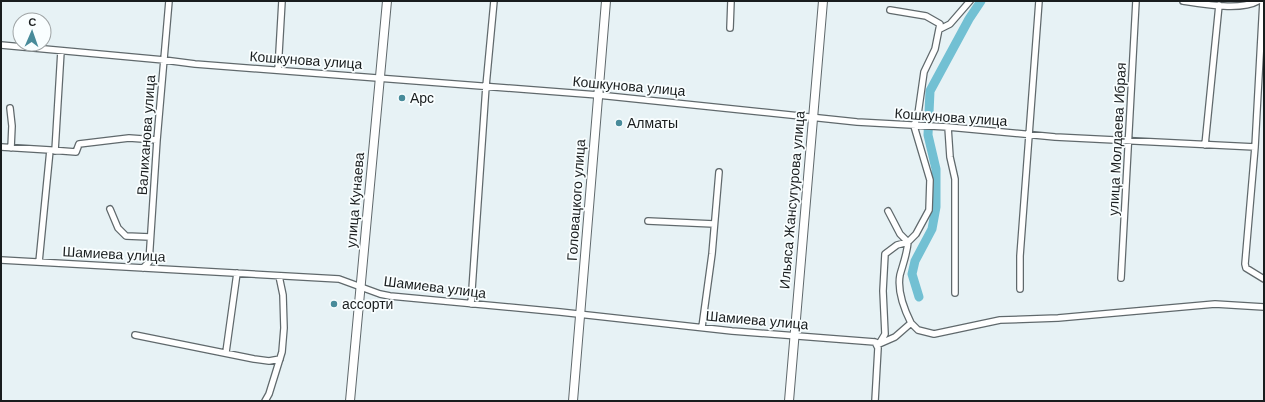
<svg xmlns="http://www.w3.org/2000/svg" width="1265" height="402" viewBox="0 0 1265 402" font-family="'DM Sans',sans-serif">
<style>
.lines{fill:none;stroke-linecap:round;stroke-linejoin:round}
.river{stroke:#72c0d3;stroke-width:9}
.street-casing{stroke:#60696c;stroke-width:8}
.secondary-casing{stroke:#60696c;stroke-width:10}
.street{stroke:#fff;stroke-width:5.5}
.secondary{stroke:#fff;stroke-width:8}
.poi-dot{fill:#488b9a;stroke:#f9feff;stroke-width:1.5}
.labels{text-anchor:middle;dominant-baseline:central;stroke-width:3.5;stroke-linejoin:round;paint-order:stroke}
.street-label{font-size:14px;fill:#191d1e;stroke:#f9feff}
.poi-label{font-size:14px;fill:#191d1e;stroke:#f9feff;text-anchor:start}
</style>
<rect width="100%" height="100%" fill="#e7f2f5"/>
<g class="lines">
<path class="river" d="M919,297L912,274L915,261L932,229L936,207V169L928,135L930,91L969,19L981,1"/>
<g class="street-casing">
<path id="street" d="M1183,1C1202,4 1241,11 1258,1
M1263,1L1255,147L1245,264L1246,268L1264,279
M730,28L731,1
M940,29L950,24L970,1
M1,45L164,60L195,64L598,95L857,122L948,127L1055,137L1255,147
M278,70L282,1
M10,108L12,126L11,148
M948,127L950,157L955,179V293
M1205,145L1219,5
M1,147L50,150L39,262
M50,150L76,152L79,144L129,138L157,140
M55,151L61,51
M110,209L118,228L126,236L150,237
M888,211L900,234L908,242C907,254 903,264 900,275C897,291 904,309 911,323
M648,221L714,224
M1,260L339,279L380,294L390,296L560,312L732,331L875,342L878,348L875,401
M143,268L149,262L157,140L169,1
M1121,278L1136,1
M1020,289V256L1039,1
M471,304L486,86L494,1
M702,327L712,254L719,172
M135,335L254,359L269,361L280,359
M875,342L879,344L885,334L883,291L885,254L897,245L908,242L916,234L929,210L930,180L914,126L918,114L924,72L935,49L940,24L926,16L890,10
M879,344L895,337L911,323L918,330L934,334L1000,320L1058,318L1215,304L1264,307
M226,352L237,273
M265,401L269,394L282,352L284,328L283,295L279,276"/>
</g>
<g class="secondary-casing">
<path id="secondary" d="M350,401L387,1
M573,401L606,1
M789,401L823,1"/>
</g>
<use href="#street" class="street"/>
<use href="#secondary" class="secondary"/>
</g>
<g class="poi-dot">
<circle cx="402" cy="98" r="4"/>
<circle cx="619" cy="123" r="4"/>
<circle cx="334" cy="304" r="4"/>
</g>
<g class="labels">
<g class="street-label">
<text transform="translate(306 60) rotate(4)">Кошкунова улица</text>
<text transform="translate(629 86) rotate(5)">Кошкунова улица</text>
<text transform="translate(951 117) rotate(4)">Кошкунова улица</text>
<text transform="translate(146 135) rotate(-86)">Валиханова улица</text>
<text transform="translate(1117 139) rotate(-87)">улица Молдаева Ибрая</text>
<text transform="translate(355 200) rotate(-85)">улица Кунаева</text>
<text transform="translate(576 200) rotate(-86)">Головацкого улица</text>
<text transform="translate(792 200) rotate(-85)">Ильяса Жансугурова улица</text>
<text transform="translate(114 254) rotate(3)">Шамиева улица</text>
<text transform="translate(435 287) rotate(7)">Шамиева улица</text>
<text transform="translate(757 320) rotate(5)">Шамиева улица</text>
</g>
<g class="poi-label">
<text x="410" y="98">Арс</text>
<text x="627" y="123">Алматы</text>
<text x="342" y="304">ассорти</text>
</g>
</g>
<rect width="1265" height="402" fill="none" stroke="#191d1e" stroke-width="4"/>
<g transform="translate(32 32) rotate(2)"><circle r="19" fill="#f9feff" stroke="#9fa4a5"/>
<path d="M0-3L7 15L0 10L-7 15Z" fill="#488b9a"/>
<text y="-6" font-size="11" font-weight="bold" text-anchor="middle" fill="#191d1e">С</text>
</g>
</svg>
